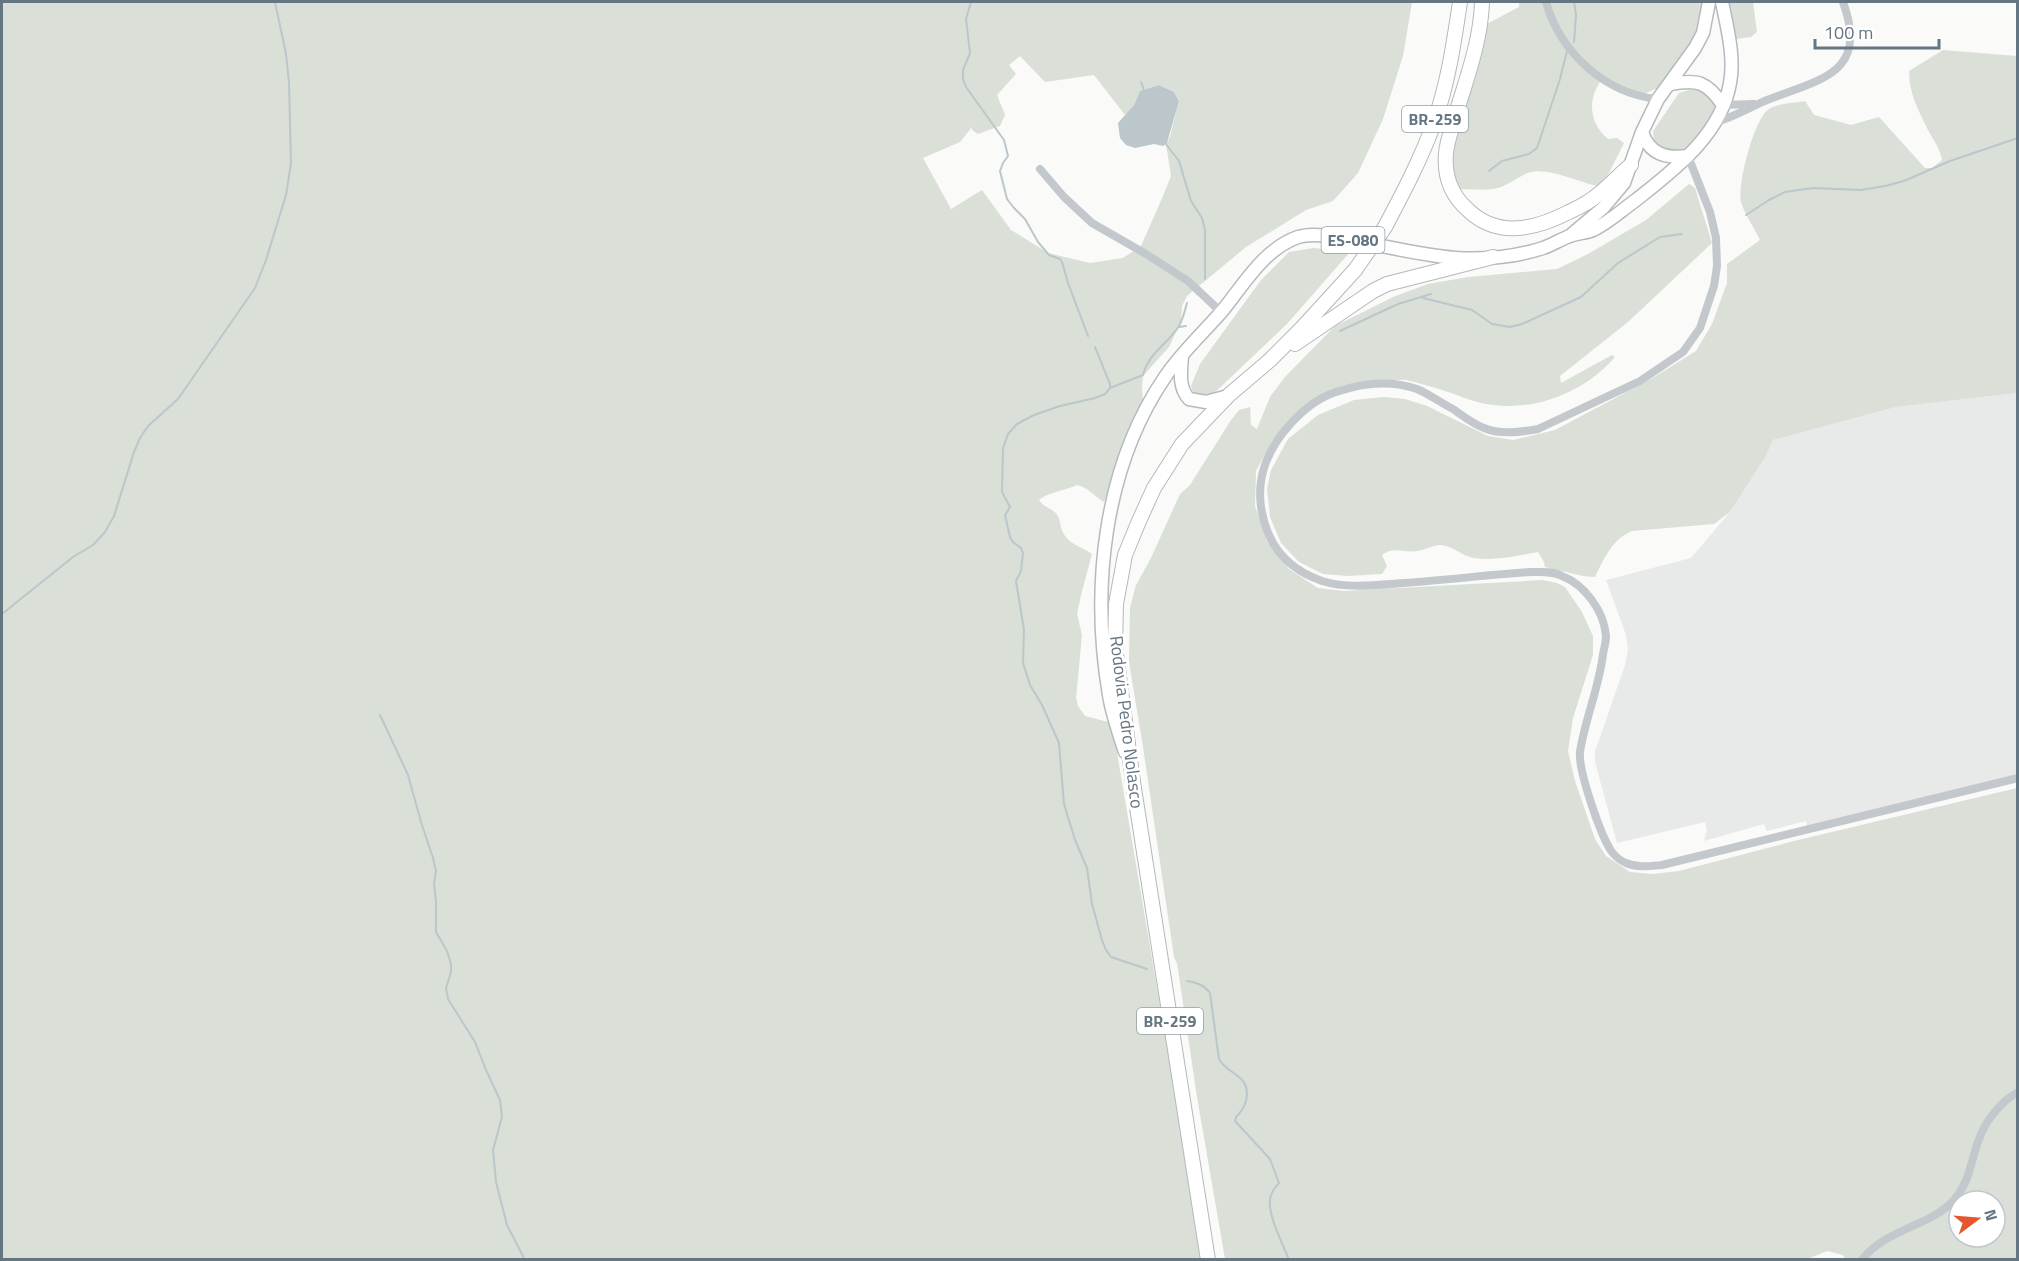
<svg xmlns="http://www.w3.org/2000/svg" width="2019" height="1261" viewBox="0 0 2019 1261" font-family="'Titillium Web',sans-serif">
<style>
.built{fill:#e8e9e9}
.green{fill:#dadfd7;fill-rule:evenodd}
.water{fill:#bbc7cb}
.lines{fill:none;stroke-linecap:round;stroke-linejoin:round}
.stream{stroke:#bbc7cb;stroke-width:2}
.primary-casing{stroke:#b5babe;stroke-width:15}
.trunk-casing{stroke:#b4b9bd;stroke-width:16}
.minor{stroke:#c3c8cc;stroke-width:8}
.primary{stroke:#fff;stroke-width:12}
.trunk{stroke:#fff;stroke-width:14}
.trunk-bridge-casing{stroke:#b4b9bd;stroke-width:16;stroke-linecap:butt}
.trunk-bridge{stroke:#fff;stroke-width:14}
.labels{text-anchor:middle;dominant-baseline:central;stroke-width:6;stroke-linejoin:round;paint-order:stroke}
.shield{fill:#fff;stroke:#939fa8;stroke-width:1.5}
.shield-label{font-size:16px;font-weight:bold;fill:#657683}
.street-label{font-size:18px;fill:#657683;stroke:#fff}
</style>
<rect width="100%" height="100%" fill="#fafaf8"/>
<path class="built" d="M2017,393V777L1808,828L1806,821L1767,831L1764,824L1704,841L1707,830L1705,822L1617,843L1595,762V751L1599,740L1625,665L1628,650L1626,635L1606,580L1691,558L1730,512L1766,456L1773,440L1896,407Z"/>
<path class="green" d="M2,2H1412L1403,56L1383,119L1358,173L1333,201L1306,210L1246,247L1187,296L1182,306L1181,321L1169,347L1143,376L1142,389L1144,413L1104,502C1094,496 1089,488 1077,485C1065,491 1050,491 1039,500C1044,508 1053,508 1058,516C1060,520 1060,526 1062,530C1067,544 1081,546 1092,554L1081,595L1077,614L1082,635L1076,698L1078,706L1085,716L1112,723L1203,1259L2,1260ZM1020,56L1045,82L1094,75L1125,115L1134,105L1140,91L1159,85L1174,92L1179,100L1170,137L1166,144L1171,176L1163,196L1141,246L1123,258L1090,263L1048,253L1011,230L982,190L951,209L923,158L960,142L972,127V130L978,134L1000,126L1005,115L997,95L1016,74L1009,65Z
M1519,2H1709V10L1669,83L1646,93L1638,95L1609,80L1600,82C1587,102 1590,124 1608,139L1617,138L1624,143L1608,175L1597,186C1580,182 1544,166 1528,173C1518,177 1509,185 1498,188C1482,192 1467,187 1451,191L1448,150L1481,27L1519,7Z
M1729,2H1753L1757,32L1751,37L1736,39Z
M1943,50L2017,56V393L1896,407L1773,440L1766,456L1730,512L1714,524L1632,531C1612,539 1604,559 1595,577L1583,576L1545,567L1544,562L1538,552C1518,556 1494,561 1474,558C1461,556 1453,545 1439,545C1432,546 1424,550 1417,551C1404,553 1393,546 1382,555L1387,566L1382,574L1348,576L1323,574L1299,562L1281,543L1270,517L1267,489L1271,470L1288,439L1318,415L1354,400L1384,397L1405,399L1427,406L1488,436L1513,440L1555,430L1651,379L1696,351L1712,324L1727,283V264L1760,240C1755,229 1744,213 1741,202C1737,185 1754,118 1769,109C1779,103 1794,103 1805,101L1814,115L1851,125L1879,117L1925,168H1932L1942,160C1940,148 1934,141 1928,130C1918,110 1909,93 1909,71Z
M1692,89L1705,92L1715,101L1717,118L1681,159L1654,147L1653,131L1679,93Z
M1689,184L1695,188L1712,243L1628,322L1560,376L1561,383L1612,355L1615,357C1583,394 1530,414 1481,403C1468,400 1455,394 1442,390C1430,386 1418,383 1406,380H1397L1338,390L1299,413L1272,441L1256,471L1255,506L1267,541L1289,569L1318,588L1344,591L1542,580L1557,583L1565,587L1582,612L1593,636V655L1573,718L1568,751L1575,781L1595,839L1606,856L1630,872L1653,874L1679,871L1794,841L2017,788V1259L1846,1260L1843,1255L1827,1251L1805,1260L1225,1259L1197,1097L1177,963L1174,957L1143,747L1129,662L1130,608L1136,585L1150,560L1180,494L1190,485L1231,420L1239,410L1250,407L1251,425L1257,429L1270,397L1285,377L1335,326L1393,297L1428,284L1468,277L1557,269L1588,254L1646,220ZM1959,1201H1995V1237H1959Z
M1314,248L1350,252L1287,324L1210,397L1194,395L1191,386L1200,364L1261,280L1289,252Z"/>
<path class="water" d="M1159,85L1174,92L1179,101L1167,143L1163,146L1154,144L1135,148L1126,145L1120,138L1118,123L1134,105L1140,91Z"/>
<g class="lines">
<path class="stream" d="M971,2L966,19L970,53L963,70V79L966,87L1004,140L1008,156L1003,163L1000,171L1007,199L1014,208L1025,219L1038,242L1049,255L1060,259L1062,262L1068,283L1088,336
M1574,42L1576,15L1574,2
M1141,82L1144,90
M1165,143L1179,161L1191,201L1202,218L1205,230V279
M1489,171L1502,161L1529,154L1537,148L1560,79L1567,51
M1746,215L1769,200L1785,192L1813,188L1861,190L1885,186L1904,181L1950,161L2018,138
M1423,298L1472,310L1492,324L1510,327L1522,324L1581,297L1618,263L1660,237L1682,234
M1179,327L1186,326
M1340,331L1398,304L1431,294
M1095,347L1110,384V388
M2,614L73,557L93,545L105,532L114,516L134,452L140,438L148,426L178,399L255,288L266,260L286,195L291,163L289,83L286,54L275,2
M380,715L408,775L421,822L433,858L436,871L434,884L436,902V932L447,951L451,964V972L446,988L448,999L475,1042L486,1070L500,1100L502,1117L493,1150L496,1182L507,1225L525,1260
M1147,969L1111,957L1106,950L1102,940L1092,904L1087,868L1075,840L1064,804L1059,743L1042,705L1030,685L1023,663L1024,630L1016,581L1021,571L1023,553L1021,548L1013,542L1010,537L1005,515L1010,507L1002,492L1003,448L1008,434L1017,424L1034,415L1060,406L1095,398L1105,394L1110,388L1143,375C1149,352 1168,344 1179,326C1183,319 1185,310 1187,303
M1187,981C1198,983 1204,985 1210,993L1219,1059C1228,1076 1252,1074 1246,1101C1244,1108 1241,1112 1236,1117L1235,1121L1270,1159L1279,1183C1275,1188 1270,1193 1270,1200C1268,1216 1283,1244 1289,1260"/>
<g class="primary-casing">
<path id="primary" d="M1671,84C1698,79 1707,82 1723,105
M1642,132C1649,154 1666,159 1688,156
M1572,234L1603,208L1624,183L1642,132L1658,99L1695,48L1703,33L1709,2
M1182,356C1181,371 1178,387 1189,399L1206,402L1228,396
M1125,752C1119,734 1112,714 1109,695C1091,589 1103,468 1165,377C1181,353 1204,332 1223,310C1244,284 1264,249 1298,237C1313,232 1334,237 1350,240C1385,246 1420,255 1455,258C1483,260 1516,257 1543,248C1552,245 1561,239 1570,236C1577,233 1586,233 1593,230C1608,223 1622,210 1636,200C1675,169 1721,135 1730,83C1735,57 1727,27 1722,2"/>
</g>
<g class="trunk-casing">
<path id="trunk" d="M1482,2C1481,41 1466,80 1455,117C1452,129 1447,141 1446,153C1444,175 1451,195 1468,210C1498,239 1536,229 1569,212C1580,207 1591,201 1600,193C1611,184 1620,174 1631,165
M1385,227C1403,193 1421,159 1434,123C1448,84 1454,42 1460,2
M1295,344L1373,291L1387,284L1493,257
M1208,1260L1133,782L1115,646L1116,604L1125,555L1139,521L1154,488L1182,444L1229,395L1270,360L1302,328L1355,270"/>
</g>
<path class="minor" d="M1546,2C1560,52 1605,94 1658,99
M1723,105L1754,104
M1716,122C1735,117 1750,107 1767,100C1822,79 1869,73 1843,2
M1688,156L1710,212L1716,238L1717,266L1714,286L1700,328L1683,352L1640,381L1538,429C1521,432 1500,435 1484,428C1473,424 1463,416 1453,409C1441,403 1429,394 1417,389C1391,380 1362,383 1336,392C1305,402 1273,438 1264,468C1257,490 1260,515 1269,535C1279,558 1299,573 1322,581C1347,589 1378,585 1404,583C1446,580 1488,575 1531,572C1541,572 1553,571 1562,576C1585,585 1604,611 1606,636C1606,642 1604,649 1603,654C1599,688 1585,719 1580,752C1578,770 1601,837 1612,852C1615,856 1621,861 1626,863C1637,868 1650,866 1662,865L2018,778
M1040,169L1064,197L1092,223L1146,254L1188,281L1221,312
M1862,1260C1886,1228 1930,1227 1954,1200C1970,1181 1970,1164 1978,1142C1984,1123 2000,1102 2018,1092"/>
<use href="#primary" class="primary"/>
<use href="#trunk" class="trunk"/>
<g class="trunk-bridge-casing">
<path id="trunk-bridge" d="M1355,270L1385,227"/>
</g>
<use href="#trunk-bridge" class="trunk-bridge"/>
</g>
<g class="labels">
<g class="shield">
<rect x="1402" y="106" width="66" height="26" rx="4.5"/>
<rect x="1321.5" y="227" width="63" height="26" rx="4.5"/>
<rect x="1137" y="1008" width="66" height="26" rx="4.5"/>
</g>
<g class="shield-label">
<text x="1435" y="119">BR-259</text>
<text x="1353" y="240">ES-080</text>
<text x="1170" y="1021">BR-259</text>
</g>
<g class="street-label">
<text transform="translate(1127 722) rotate(83)">Rodovia Pedro Nolasco</text>
</g>
</g>
<rect width="2019" height="1261" fill="none" stroke="#657683" stroke-width="6"/>
<g transform="translate(1977 1219) rotate(74)"><circle r="28" fill="#ffffff" stroke="#c1c8cd" stroke-width="1.5"/>
<path d="M0-4.5L10 22L0 15L-10 22Z" fill="#e4572e"/>
<text y="-9" font-size="16" font-weight="bold" text-anchor="middle" fill="#657683">N</text>
</g>
<path d="M1815 39v9h124v-9" fill="none" stroke="#657683" stroke-width="3"/>
<text x="1824" y="39" font-size="18" fill="#657683" stroke="#ffffff" stroke-width="4.5" paint-order="stroke">100 m</text>
</svg>
